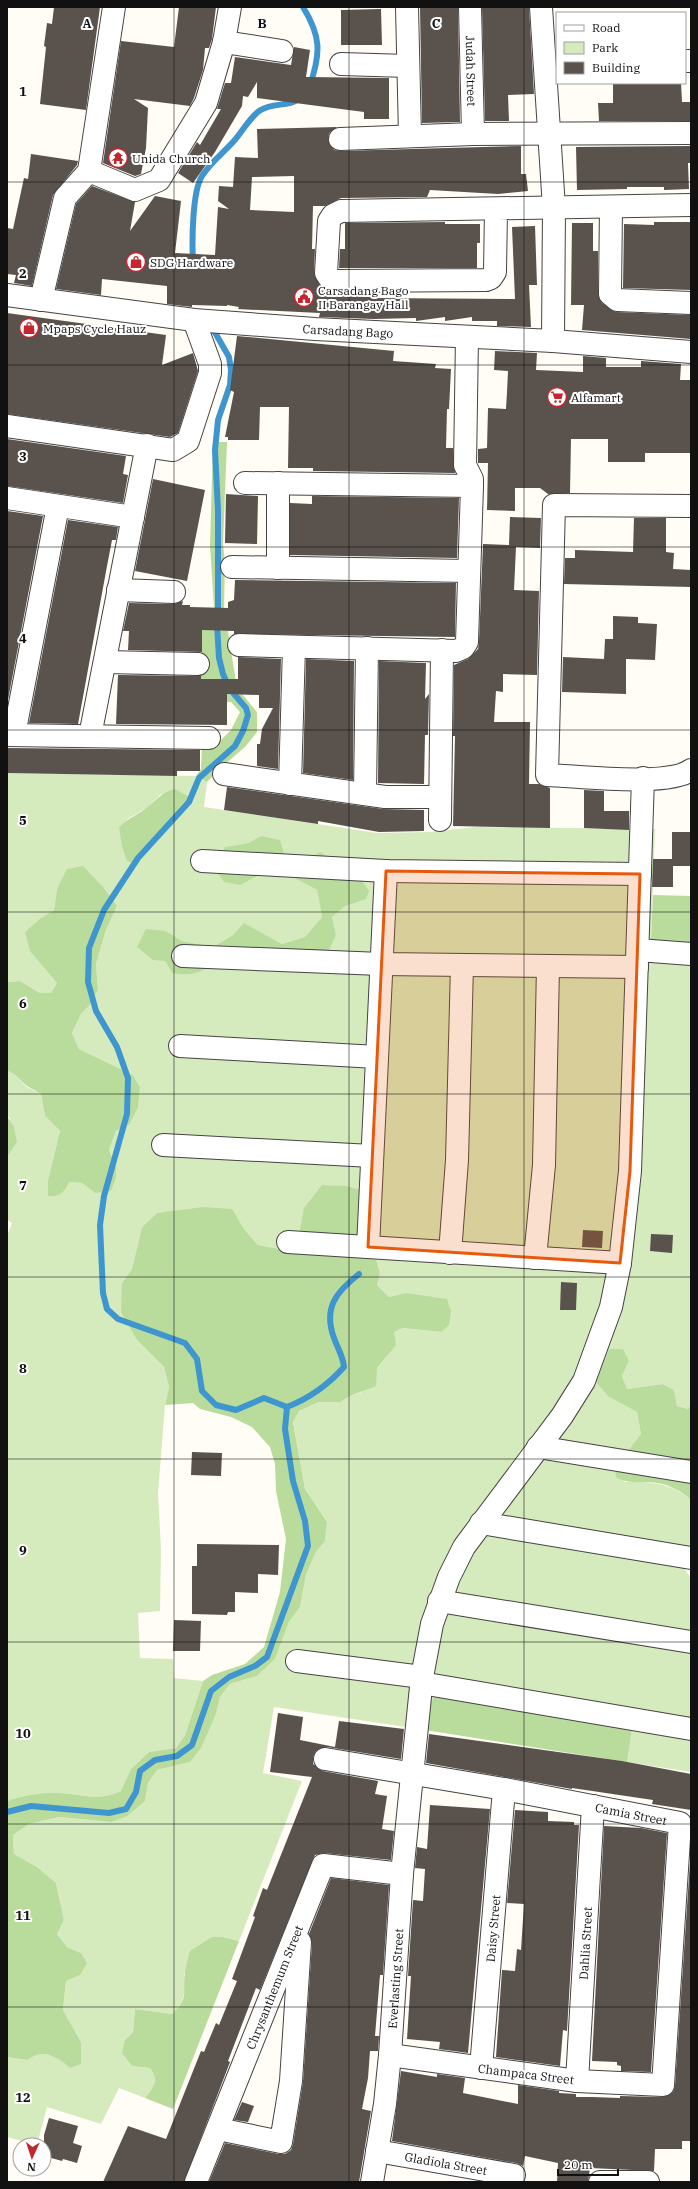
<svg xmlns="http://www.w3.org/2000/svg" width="698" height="2189" viewBox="0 0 698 2189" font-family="'IBM Plex Serif',serif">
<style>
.green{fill:#d5ebbd;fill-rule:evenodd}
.forest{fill:#b9dc9c}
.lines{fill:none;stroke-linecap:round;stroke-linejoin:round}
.stream{stroke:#3f96cf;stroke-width:6}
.building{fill:#5a524d;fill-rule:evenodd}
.minor-casing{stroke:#444;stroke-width:24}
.minor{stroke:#fff;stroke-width:22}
.marked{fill:#e8590c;fill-opacity:0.2;stroke:#e8590c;stroke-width:3;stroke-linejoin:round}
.grid{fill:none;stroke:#111;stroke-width:1;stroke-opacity:0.55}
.labels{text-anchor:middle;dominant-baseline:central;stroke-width:4;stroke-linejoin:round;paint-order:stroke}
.street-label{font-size:12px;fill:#111;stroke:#fff}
.poi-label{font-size:12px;fill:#111;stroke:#fff;text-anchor:start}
.grid-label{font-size:13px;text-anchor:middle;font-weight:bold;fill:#111;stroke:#fff;stroke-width:4;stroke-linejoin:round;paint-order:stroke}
</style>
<rect width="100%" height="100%" fill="#fffdf5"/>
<path class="green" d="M7,773L196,776L207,782L204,807L377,833L430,832L475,827L655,829L651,939L691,947V1404L688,1409L677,1406L674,1390L663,1384L627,1389L622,1376L629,1361L609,1349L625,1405L637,1412L641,1434L631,1449L624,1482C649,1482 671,1482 691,1500V1555L683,1566L691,1579V1772L627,1762L633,1725L425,1730L274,1707L263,1773L302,1781L239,1941L223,1937L184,1974C186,1991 185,2002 172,2014L135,2009L133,2032L125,2040L132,2066L150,2068C159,2080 154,2087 145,2098L119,2088L101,2124L47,2107L37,2145L7,2137V2057L27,2060L36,2055L47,2054L60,2060L70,2068L81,2042L63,2010L66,1981L80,1975L81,1953L67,1947L57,1934L64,1920L56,1883L37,1867L14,1854L13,1835L29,1824L59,1817L111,1822L145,1801L148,1783L157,1770L190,1762L216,1714L220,1697L230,1684L257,1676L275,1659L289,1622L300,1607L306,1575L316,1552L325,1541L327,1522L305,1489L293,1421L299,1411L319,1402H341L350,1396L362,1392L377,1368L387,1356L394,1332L403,1328L441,1332L406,1293L389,1297L377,1285L380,1274L299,1235L280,1249L258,1245L244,1229L231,1209L157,1213L142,1227L132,1269L122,1283L137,1340L164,1367L169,1387L165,1405L158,1493L161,1549L160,1611L138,1613L140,1658L173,1659L174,1678L203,1681L185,1735L176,1748L149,1752L131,1769L122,1791C99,1801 85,1795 61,1793C42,1792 25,1795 7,1801V1236L12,1223L7,1220V1155L10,1118L7,1116V1070L15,1075L27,1087L41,1094L45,1116L60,1131L48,1180L82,1183L95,1193L116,1167L109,1150L116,1131L129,1125L138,1108L140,1087L133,1075L79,1049L72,1033L81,1014L90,1005L98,990L96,964L106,930L117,906L57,889L54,910L41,918L44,967L57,983L51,993H40L20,981L7,982ZM162,793L138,858L134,863L119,827L129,818L148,807ZM261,836L302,872L366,899L345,905L332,917L336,935L172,973L165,961L166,931L182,941L213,947L233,935H264L282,944L305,937L322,917L317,890L281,871L261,874L225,847L248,843Z"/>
<path class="forest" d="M213,442H227L223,544L225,562L224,607L237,688L257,712V732L245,747L224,765L207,782L196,776L201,769L202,747L217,744L231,730L240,712L231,702H215V679H201L202,630L214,608L210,545Z
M175,789L191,798L189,802L134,863L127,861L122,846L119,827C128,818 139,814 149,806C160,797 161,793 175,789Z
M261,836L280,840L286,860L310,859L320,852L360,878L369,891L366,899L345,906L332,917L336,935L329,950L307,956L213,964C199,974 189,976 172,973L165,961L153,960L137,947L146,929L166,931L182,941L213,947L233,935L244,923L282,944L305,937L322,917L317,890L281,871L261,874L240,885L224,882L216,871L225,847L248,843Z
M83,866L103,887L117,906L106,930L96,964L98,990L90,1005L81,1014L72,1033L79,1049L133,1075L140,1087L138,1108L129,1125L116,1131L109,1150L116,1167V1178L111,1191L95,1193L82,1183L69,1182C64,1193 60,1197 48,1196V1180L60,1131L45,1116L41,1094L27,1086L15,1075L7,1070V982L20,981L40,993H51L57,983L30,951L25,932L41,918L54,910L57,889L67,869Z
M653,895L691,896V947L656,943L651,939Z
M7,1116L14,1127L17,1142L8,1155Z
M322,1185L346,1186L361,1190V1253L376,1260L380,1274L377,1285L389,1297L406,1293L447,1299L451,1311L449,1325L441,1332L403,1328L394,1332L396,1345L377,1368L376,1386L350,1396L341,1402H319L299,1411L293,1422L305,1489L327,1522L325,1541L316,1552L306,1575L300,1607L289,1622L275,1659L257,1676L230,1684L220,1697L216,1714L201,1748L190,1762L157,1770L148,1783L145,1801L127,1816L111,1822L59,1817L29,1824L13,1835L14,1854L37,1867L56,1883L64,1920L57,1934L67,1947L81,1953L87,1963L80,1975L66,1981L63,2010L81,2042V2064L70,2068L60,2060L47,2054L36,2055L27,2060L7,2057V1801C25,1795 42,1792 61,1793C85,1795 99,1801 121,1791L131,1769L149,1752L176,1748L185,1735L203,1681L212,1675L245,1664L264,1647L280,1592L286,1539L276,1491L275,1464L270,1447L252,1427L231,1417L200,1409L193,1403L165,1405L169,1387L164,1367L137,1340L121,1312L122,1283L132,1269L142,1227L157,1213L203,1207L232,1209L244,1229L258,1245L280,1249L299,1235L304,1208Z
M609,1349H623L629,1361L622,1376L627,1389L663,1384L674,1390L677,1406L688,1409L691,1404V1500C683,1492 668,1484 657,1483C643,1481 628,1485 616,1477L615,1468L641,1434L637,1412L608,1396L596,1382Z
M441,1693L633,1724L627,1762L425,1730C427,1715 426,1701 441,1693Z
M212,1937H223L239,1941L173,2109L145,2098C154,2087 159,2080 150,2068L132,2066L122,2053L125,2040L133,2032L135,2009L172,2014C190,1997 182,1993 185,1973C186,1966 188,1958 190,1951Z"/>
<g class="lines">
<path class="stream" d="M303,7C321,36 321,53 310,85
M193,261C192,242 192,192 202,176C210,163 223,153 233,142C242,132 248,120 259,111C272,102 287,107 297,100
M213,329L229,357L231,370L230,385L218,420L215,450L218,510V615
M287,1407C310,1398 327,1386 344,1367C343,1356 338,1349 334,1338C323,1308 336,1292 359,1274
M7,1812L31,1806L109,1813L126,1809L136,1792L140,1771L155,1760L177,1756L192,1745L211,1691L229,1677L255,1666L267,1657L308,1546L305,1521L293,1481L285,1429L287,1407L264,1398L236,1410L216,1405L202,1391L197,1359L185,1343L118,1319L107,1309L103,1293L100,1225L104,1196L127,1114L128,1078L117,1047L96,1011L88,982L89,948L104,910L138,858L189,802L199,778L235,746L243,731L248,715L246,708L229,688L223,674L219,658L217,624"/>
</g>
<path class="building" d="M54,7H100L86,110L40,104L46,47L44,46L47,23L52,24Z
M179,7H216L212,39L209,48H205L203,70L194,98L190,106L134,99L148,108L146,148L141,174L135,176L103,163L121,41L174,47Z
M420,7H458L460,122L422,123Z
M482,7H529L534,94L508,95L509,121H485Z
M381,9L382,45H341V10Z
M294,47L310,50L306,77L389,78V119H364V112L257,98V82L248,97L243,96L242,106L215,152L193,183L178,173L197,142L200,145L221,109H217L225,83H231L235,57L291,65Z
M613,83H681L682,102H691V121H599L598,103H613Z
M337,127L329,133L328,140L334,150L340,151L521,146V174H526L528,191L498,194L430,190L427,197L341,198L325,206H313L312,249H315L314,272L320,286L326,291L336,293H372V298L515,299L512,227L535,226L537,285H529L531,327L497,326V321H472V317L445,321V317L416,321V318L374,319L319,317L320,313L238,309L239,307L227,305V306L192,305V307L167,304V286L102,279L101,295L56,289L76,204L92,186L135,202L130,231L155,196L181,201L175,253L215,255L218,207L229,209L218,201L219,186L233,187L235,157L258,158L257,129ZM294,176V212L250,210L252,177Z
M691,146V163H688L689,189L664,190V187H627V189L577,190L576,147Z
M31,154L78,161L77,165L53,195L32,286L14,283L16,275L7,274V228L13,229L24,178L28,179Z
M445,222V224H480V243H477V268H339L340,249H345V223Z
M654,222H691V290L623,288L624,224L654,225Z
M572,223H593V251H598V294L602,303L616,312L691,315V339L582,330L584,305H571Z
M7,313L166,335L162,365L193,353L198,371L178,433L170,437L7,414Z
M237,336L394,351L393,361L436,364L435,368L451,369L449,409H447L446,448H453L455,473L313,471V468H288L289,407H260L259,440H228V437H225L234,392L230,390Z
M495,351L537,353L536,370L583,372V356L606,358V367H641V361L681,364L680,380H691V453H645V462H608V439H571L570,493L548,494L540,488H515V511L487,510L488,463H478V449L487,448L488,408L506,409L507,392L508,371L494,370Z
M7,439L126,456L123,474L128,475L123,503L7,486Z
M153,479L205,490L187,581L135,571Z
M226,494L258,496L257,544L225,543Z
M312,496L459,498L457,558L290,555V503L312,504Z
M7,511L43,516L7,705Z
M510,517L541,518L540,548L516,547L514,590L539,591L537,675L503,674V692L496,691L494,722H530L529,784H539L550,788V828L453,826L455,736H453L454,665L468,659L478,649L479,642L483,544L509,545Z
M634,518H666V552L674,553L673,569L691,570V587L564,584L565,558H575V550L633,552Z
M68,520L118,527L116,540H112L107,566L78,724L29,723Z
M235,580L456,583L455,637L234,634V631L202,630V652L128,650L129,631H123L129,603L174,604L183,601L182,605H190V607L228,608V602L234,600Z
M613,616L638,617V623L657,624L655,660L626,659V694L562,692L563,657L604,659L605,639H613Z
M238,657L281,659L278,769L257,766V744H260L262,729L273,708H259V695L227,694V725L116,724L118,675L201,676V679H238Z
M306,659L354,661L353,780L303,773Z
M379,661L426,663L425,699L429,694L428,735H425L424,784L378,783Z
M7,748L200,750V771H177V776L7,773Z
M227,787L383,809L424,810V831L379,832L318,821V824L224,810Z
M584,790L604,791V811H629V830L584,828Z
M672,832H691V866H673V887H652L653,859H672Z
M583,1230L603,1231L602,1248L582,1247Z
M651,1234L673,1235L672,1253L650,1251Z
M561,1282L577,1283L576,1310H560Z
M192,1452L222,1453L221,1476L191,1475Z
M197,1544L279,1545L278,1575L258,1574V1593L235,1592V1612H228L227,1615L192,1614V1566H197Z
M174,1620L201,1621L200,1651H173Z
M278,1713L303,1717L300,1740L335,1747L339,1721L404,1729L401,1759L327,1747L316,1751L313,1757V1764L323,1771L378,1781L375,1794L387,1796L382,1829L394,1831L391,1860L324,1853L315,1855L260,1990L256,1988L228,2061L230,2062L184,2182H103L128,2126L166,2139L201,2051L204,2052L216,2023L219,2025L237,1981L232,1979L255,1917L253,1916L263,1888L267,1890L312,1777L270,1772Z
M429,1734L622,1761L691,1774V1810L652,1804L653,1800L572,1788V1789L426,1763Z
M430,1805L490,1809L468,2053L439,2049L440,2042L407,2039L411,1976H408L413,1900L423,1901L425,1869L415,1868L417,1847L427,1849Z
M515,1810L548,1812V1821L574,1822V1825H579L567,2031L563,2030L560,2066L496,2057L502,1970L515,1971L517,1949L521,1950L524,1904L507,1903Z
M604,1826L641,1828L667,1833L651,2072L621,2071V2066L617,2065V2062L592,2061Z
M691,1847V2141H682V2149H655L654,2171L590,2168L588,2182H557L558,2163L525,2156L523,2166L516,2163L392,2141L401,2071L437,2077V2074L465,2078L463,2093L518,2104V2085L559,2091V2093L576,2094V2097H592L620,2098V2096L662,2097L673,2092L675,2086Z
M331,1878L389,1885L383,1975H380L375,2036H379L378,2051H370L368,2078L362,2109L371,2111L359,2182H209L225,2143L279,2154H285L291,2150L293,2144L303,2082L312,1943L309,1934Z
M242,2102L254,2106L248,2122L234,2120Z
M49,2118L78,2126L73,2143L82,2146L77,2163L63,2159L62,2161L44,2156V2135Z"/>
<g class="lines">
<g class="minor-casing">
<g id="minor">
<path d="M407,7L410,136"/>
<path id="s1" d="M470,7L473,134"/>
<path d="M541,7L554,208L553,341"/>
<path d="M224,42L282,51"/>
<path d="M685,61H691"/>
<path d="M341,64L408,66"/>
<path d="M340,139L473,134L691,133"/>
<path d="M89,171L135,190L159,180L206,103L224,42L230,7"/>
<path d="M611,207L610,294L617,300L691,303"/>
<path d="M496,209L495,272L491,278L486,280L336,281L330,279L326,273L329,221L333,215L341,211L691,205"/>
<path id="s2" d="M7,295L194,320L315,329L553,341L691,352"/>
<path d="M41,300L65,198L89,171L114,7"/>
<path d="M7,426L173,450L188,441L210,373V364L194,320"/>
<path d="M245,483L472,486"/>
<path d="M278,483V568"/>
<path d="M7,498L133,517"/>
<path d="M691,506L554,505L547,775C579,776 668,787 691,770"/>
<path d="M232,567L469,571"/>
<path d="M118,590L174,592"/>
<path d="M239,645L456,651L463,648L467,642L472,486V479L465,465L467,337"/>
<path d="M105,662L198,664"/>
<path d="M7,735L209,738"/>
<path d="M14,735L58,506"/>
<path d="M90,736L147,445"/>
<path d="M224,774L385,797H440"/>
<path d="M290,784L294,647"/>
<path d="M365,794L367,648"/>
<path d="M440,820L442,650"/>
<path d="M202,861L386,871L640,874"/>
<path d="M638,950L691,954"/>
<path d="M183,956L381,964L637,967"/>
<path d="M180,1046L377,1057"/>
<path d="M163,1145L372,1156"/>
<path d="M288,1242L620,1263"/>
<path d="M368,1247L386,871"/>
<path d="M450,1253L457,1160L462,965"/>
<path d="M535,1258L544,1165L548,966"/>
<path d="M538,1447L691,1472"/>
<path d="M481,1523L691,1558"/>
<path d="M439,1601L691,1642"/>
<path d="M297,1661L422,1677"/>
<path d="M421,1683L691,1729"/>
<path id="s3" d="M325,1759L504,1789L680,1823L663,2085L577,2081L390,2055"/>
<path id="s4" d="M481,2068L504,1789"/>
<path id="s5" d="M577,2081L593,1806"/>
<path d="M218,2129L281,2142L291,2081L300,1942"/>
<path id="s6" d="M377,2151L514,2175"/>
<path id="s7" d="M196,2182L323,1865L402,1874"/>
<path id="s8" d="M372,2182L385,2104L390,2055L402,1874L422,1677L432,1624L449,1577L464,1547L562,1416L584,1381L611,1307L620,1263L630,1171L643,778"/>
<path d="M600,2182H648"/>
</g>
</g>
<use href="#minor" class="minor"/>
</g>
<path class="marked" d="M386,871L640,874L630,1171L620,1263L368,1247Z"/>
<path class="grid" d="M174,7V2182M349,7V2182M524,7V2182M7,182H691M7,365H691M7,547H691M7,730H691M7,912H691M7,1094H691M7,1277H691M7,1459H691M7,1642H691M7,1824H691M7,2007H691"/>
<defs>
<g id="temple-ring" transform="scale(1)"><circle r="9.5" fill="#fff" stroke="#c4262e" stroke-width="1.5"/><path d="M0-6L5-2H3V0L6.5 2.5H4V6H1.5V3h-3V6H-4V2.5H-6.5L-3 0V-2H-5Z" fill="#c4262e"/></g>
<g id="shop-ring" transform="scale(1)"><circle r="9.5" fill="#fff" stroke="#c4262e" stroke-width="1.5"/><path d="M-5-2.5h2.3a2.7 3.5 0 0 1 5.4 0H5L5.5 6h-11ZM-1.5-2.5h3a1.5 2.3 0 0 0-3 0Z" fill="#c4262e"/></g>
<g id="civic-ring" transform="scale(1)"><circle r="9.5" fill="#fff" stroke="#c4262e" stroke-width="1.5"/><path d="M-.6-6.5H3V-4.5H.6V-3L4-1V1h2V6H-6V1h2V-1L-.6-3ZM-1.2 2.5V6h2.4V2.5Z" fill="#c4262e"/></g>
<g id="supermarket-ring" transform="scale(1)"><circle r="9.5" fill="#fff" stroke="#c4262e" stroke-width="1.5"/><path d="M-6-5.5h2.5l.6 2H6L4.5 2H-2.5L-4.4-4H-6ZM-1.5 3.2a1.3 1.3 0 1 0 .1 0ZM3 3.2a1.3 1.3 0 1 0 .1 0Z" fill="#c4262e"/></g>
</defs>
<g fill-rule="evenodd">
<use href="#temple-ring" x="118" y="158"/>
<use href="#shop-ring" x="136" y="262"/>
<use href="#civic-ring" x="304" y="297"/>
<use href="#shop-ring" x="29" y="328"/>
<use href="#supermarket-ring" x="557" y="397"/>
</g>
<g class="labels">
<g class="street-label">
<text stroke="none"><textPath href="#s1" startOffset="64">Judah Street</textPath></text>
<text stroke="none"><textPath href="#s2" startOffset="343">Carsadang Bago</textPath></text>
<text stroke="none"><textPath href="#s3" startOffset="311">Camia Street</textPath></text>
<text stroke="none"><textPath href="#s4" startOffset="140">Daisy Street</textPath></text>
<text stroke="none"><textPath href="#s5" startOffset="138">Dahlia Street</textPath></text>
<text stroke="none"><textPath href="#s8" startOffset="205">Everlasting Street</textPath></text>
<text stroke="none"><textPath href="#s7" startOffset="210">Chrysanthemum Street</textPath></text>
<text transform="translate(526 2074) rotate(7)">Champaca Street</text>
<text stroke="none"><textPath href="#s6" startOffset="70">Gladiola Street</textPath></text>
</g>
<g class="poi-label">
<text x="132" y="158">Unida Church</text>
<text x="150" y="262">SDG Hardware</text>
<text x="318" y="290">Carsadang Bago<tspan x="318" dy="14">II Barangay Hall</tspan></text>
<text x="43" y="328">Mpaps Cycle Hauz</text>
<text x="571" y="397">Alfamart</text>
</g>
</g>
<g class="grid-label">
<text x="87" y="28">A</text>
<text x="262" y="28">B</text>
<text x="436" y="28">C</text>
<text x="23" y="96">1</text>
<text x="23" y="278">2</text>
<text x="23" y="461">3</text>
<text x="23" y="643">4</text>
<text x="23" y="825">5</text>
<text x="23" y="1008">6</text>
<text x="23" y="1190">7</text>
<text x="23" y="1373">8</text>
<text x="23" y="1555">9</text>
<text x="23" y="1738">10</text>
<text x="23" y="1920">11</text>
<text x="23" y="2102">12</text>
</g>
<rect width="698" height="2189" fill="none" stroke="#111111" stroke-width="16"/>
<rect x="556" y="12" width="130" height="72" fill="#ffffff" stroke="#a0a0a0"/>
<rect x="564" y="25" width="20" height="6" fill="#ffffff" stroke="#a0a0a0"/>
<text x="592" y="32" font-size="12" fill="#111111">Road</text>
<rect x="564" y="42" width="20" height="12" fill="#d5ebbd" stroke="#a0a0a0"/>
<text x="592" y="52" font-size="12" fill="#111111">Park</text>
<rect x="564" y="62" width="20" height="12" fill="#5a524d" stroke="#a0a0a0"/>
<text x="592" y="72" font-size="12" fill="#111111">Building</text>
<g transform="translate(32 2157) rotate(183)"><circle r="19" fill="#ffffff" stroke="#a0a0a0"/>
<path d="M0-3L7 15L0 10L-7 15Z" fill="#c4262e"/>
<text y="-6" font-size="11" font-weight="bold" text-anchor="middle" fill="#111111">N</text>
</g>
<path d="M558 2169v6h60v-6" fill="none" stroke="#111111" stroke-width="2"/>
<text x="564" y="2169" font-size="12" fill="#111111" stroke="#ffffff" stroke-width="3" paint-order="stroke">20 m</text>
</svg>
